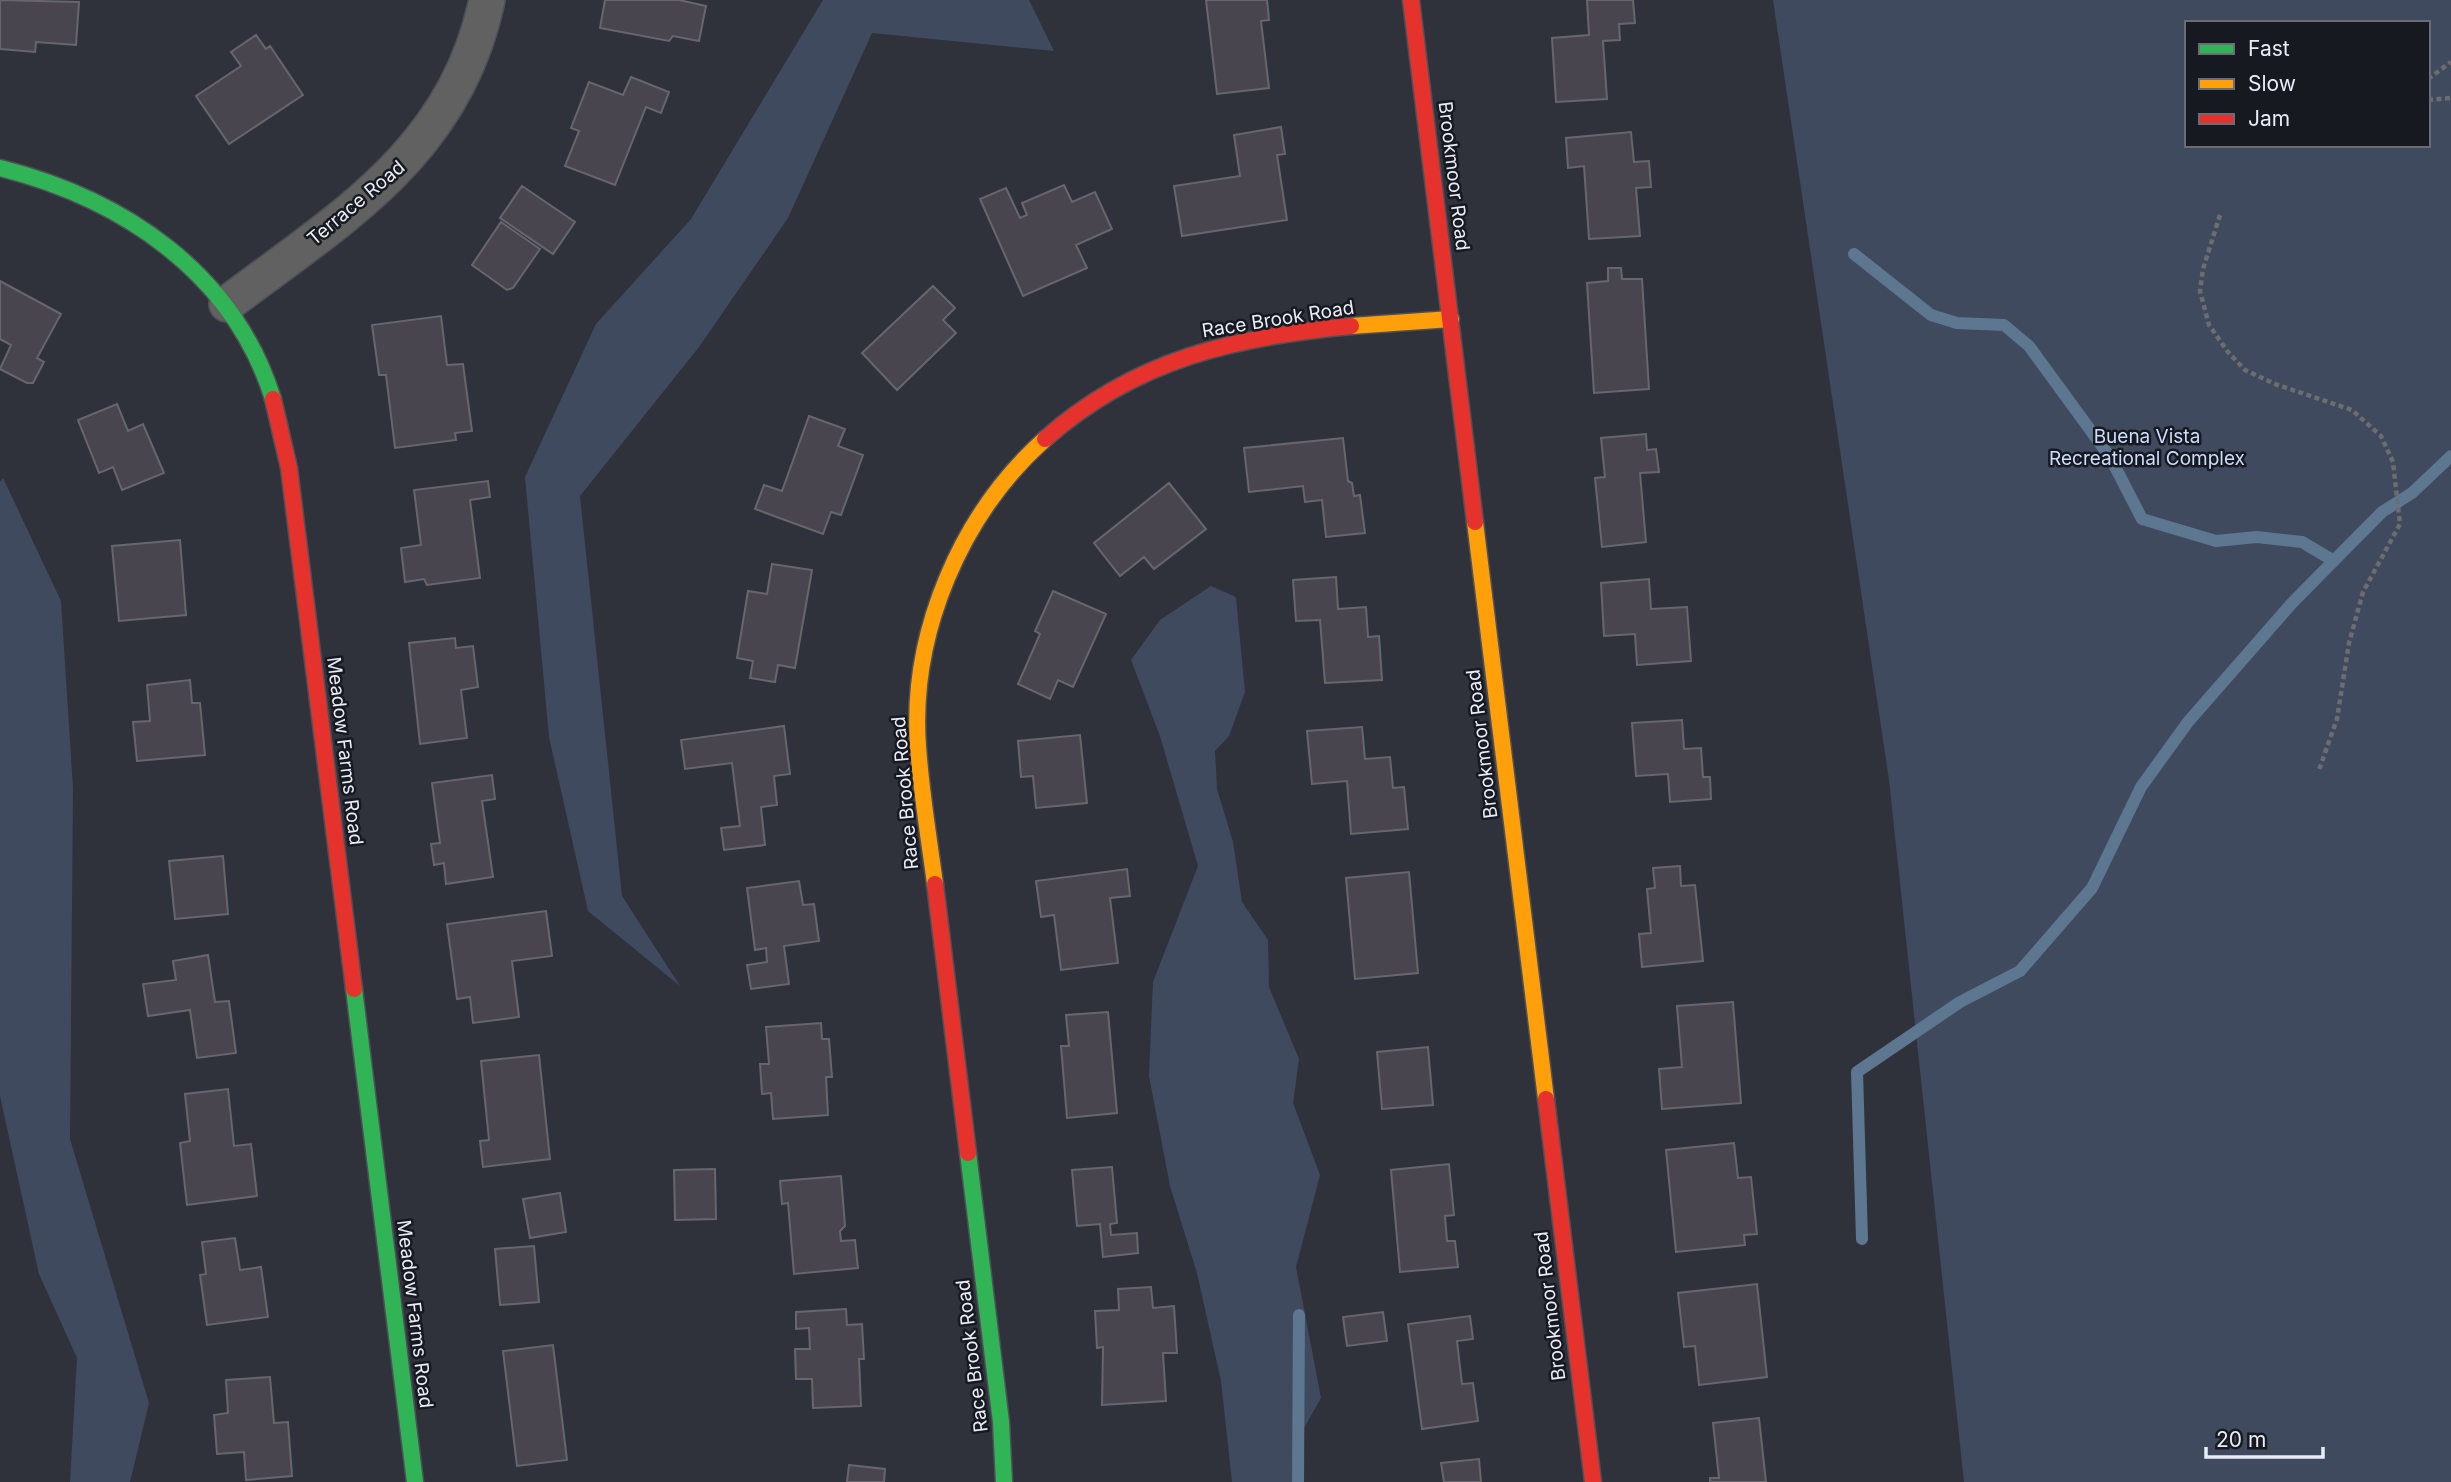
<svg xmlns="http://www.w3.org/2000/svg" width="2451" height="1482" viewBox="0 0 2451 1482" font-family="Inter,sans-serif">
<style>
.green{fill:#404a5e;fill-rule:evenodd}
.lines{fill:none;stroke-linecap:round;stroke-linejoin:round}
.stream{stroke:#5c778f;stroke-width:12}
.building{fill:#48454e;stroke:#67666d;stroke-width:2}
.street-casing{stroke:#4d5157;stroke-width:38}
.fast-casing{stroke:#4d5157;stroke-width:19}
.slow-casing{stroke:#4d5157;stroke-width:19}
.jam-casing{stroke:#4d5157;stroke-width:19}
.path{stroke:#6c6d6e;stroke-width:4.5;stroke-dasharray:5 3.5;stroke-linecap:butt}
.street{stroke:#626161;stroke-width:35}
.fast{stroke:#30b455;stroke-width:16}
.slow{stroke:#ff9f0a;stroke-width:16}
.jam{stroke:#e5322d;stroke-width:16}
.labels{text-anchor:middle;dominant-baseline:central;stroke-width:5;stroke-linejoin:round;paint-order:stroke}
.street-label{font-size:19px;fill:#e8ecf5;stroke:#16191f}
.park-label{font-size:19px;fill:#ccdcfd;stroke:#16191f}
</style>
<rect width="100%" height="100%" fill="#2f323a"/>
<path class="green" d="M823,0H1029L1054,51L872,33L788,218L699,347L580,496L622,896L680,986L588,911L549,737L525,477L596,324L691,219Z
M1773,0H2451V1482H1964L1889,780ZM2187,23H2428V145H2187Z
M3,478L61,601L73,788L70,1139L149,1403L130,1482H70L77,1358L39,1274L0,1096V482Z
M1211,586L1236,597L1245,692L1229,736L1215,751L1217,789L1233,842L1242,902L1268,940L1269,987L1299,1059L1293,1103L1320,1175L1296,1267L1321,1398L1300,1435L1303,1482H1232L1221,1381L1197,1273L1170,1186L1149,1076L1153,982L1198,866L1160,736L1131,660L1160,620Z"/>
<g class="lines">
<path class="stream" d="M1854,254L1931,315L1957,323L2004,325L2029,346L2110,457L2142,519L2216,541L2257,537L2302,542L2334,561
M1862,1239L1857,1072L1960,1002L2020,971L2092,888L2141,787L2188,722L2293,602L2382,512L2412,493L2451,456
M1298,1482L1299,1315"/>
</g>
<path class="building" d="M0,0L79,2L76,45L36,42L35,52L0,49Z
M605,0H679L706,6L699,41L673,36L669,41L600,28Z
M1206,0H1267L1269,20L1261,21L1269,88L1217,94Z
M1587,0H1633L1635,23L1619,24L1620,40L1603,41L1607,99L1556,102L1552,38L1589,35Z
M256,35L266,49L270,46L303,95L229,144L196,96L241,66L231,52Z
M631,77L669,92L661,113L646,107L615,185L565,166L579,131L571,128L589,82L623,95Z
M1281,127L1285,154L1277,155L1287,220L1182,236L1174,186L1240,176L1234,135Z
M1631,132L1634,162L1649,161L1651,187L1636,188L1640,236L1589,239L1584,166L1568,168L1566,138Z
M1064,185L1072,202L1095,192L1112,229L1076,245L1087,268L1023,296L980,199L1006,188L1020,218L1027,215L1022,203Z
M522,186L575,222L553,254L500,218Z
M501,222L540,249L513,288L507,290L472,265Z
M1608,268H1621L1622,279H1642L1649,389L1594,393L1587,283L1608,281Z
M0,281L61,314L37,358L44,362L33,383H27L0,369L11,345L0,339Z
M933,286L955,308L943,320L956,333L897,390L862,353Z
M441,316L447,365L463,364L472,431L455,433L456,440L395,448L386,375H379L372,325Z
M117,404L128,431L143,424L164,473L122,490L113,467L99,473L78,420Z
M809,416L845,429L838,446L863,455L841,515L831,512L823,534L755,509L764,485L782,491Z
M1646,434L1647,450L1656,449L1659,472L1640,473L1646,542L1602,547L1595,478L1605,477L1601,438Z
M1343,438L1348,481L1352,483L1354,496L1360,495L1365,533L1326,537L1322,500L1305,502L1303,486L1249,492L1244,448Z
M488,481L490,497L470,500L480,578L427,585L424,579L405,582L401,548L421,545L414,490Z
M1169,483L1206,529L1154,569L1144,557L1120,576L1094,543Z
M180,540L186,615L119,621L112,546Z
M772,564L812,570L795,668L778,665L775,682L750,678L753,661L737,658L748,591L767,594Z
M1336,577L1338,609L1366,607L1368,637L1379,636L1382,680L1325,683L1320,620L1296,621L1293,580Z
M1649,579L1651,609L1687,607L1691,661L1637,665L1635,634L1604,636L1601,583Z
M1053,591L1106,614L1073,687L1058,680L1050,699L1018,684L1040,634L1035,631Z
M455,638L456,648L473,646L478,687L461,690L467,738L420,744L409,643Z
M190,680L192,703H200L205,755L137,761L133,722L150,721L147,685Z
M1682,720L1684,749L1701,748L1703,777H1710L1711,799L1670,802L1668,774L1636,776L1632,723Z
M784,726L790,774L774,776L777,805L761,807L765,845L724,850L721,828L740,826L732,763L685,769L681,740Z
M1362,727L1365,759L1390,757L1393,788L1404,787L1408,829L1351,834L1347,781L1312,784L1307,731Z
M1080,735L1087,803L1036,808L1033,776L1021,777L1018,741Z
M492,775L495,799L482,801L493,877L446,884L444,863L434,865L431,844L440,843L432,783Z
M223,856L228,914L175,919L169,861Z
M1680,866L1681,886L1695,885L1703,961L1642,967L1639,934L1651,933L1647,889L1655,888L1653,868Z
M1127,869L1130,896L1110,898L1118,963L1061,970L1054,915L1041,917L1036,881Z
M1409,872L1418,973L1355,979L1346,878Z
M799,881L803,905L814,904L819,941L784,946L789,984L751,989L747,965L767,962L766,948L755,950L747,888Z
M546,911L552,956L512,961L519,1017L473,1023L470,997L457,999L447,924Z
M208,955L215,1002L229,1001L236,1053L197,1058L190,1010L148,1016L143,984L176,980L173,961Z
M1733,1002L1741,1103L1662,1109L1659,1069L1682,1067L1677,1006Z
M1108,1012L1117,1113L1067,1118L1061,1046H1069L1066,1015Z
M821,1023L822,1039H829L832,1077H826L828,1115L773,1119L771,1093L762,1094L760,1064H769L766,1027Z
M1428,1047L1433,1105L1382,1109L1377,1052Z
M539,1055L550,1159L483,1167L480,1141L489,1140L481,1061Z
M228,1089L234,1146L251,1144L257,1196L187,1205L180,1143L190,1141L185,1094Z
M1734,1143L1738,1178L1751,1177L1757,1234L1744,1235L1745,1245L1676,1252L1666,1150Z
M1449,1164L1454,1215L1445,1216L1447,1241H1455L1458,1267L1400,1272L1391,1170Z
M1112,1167L1117,1223L1110,1224L1111,1235L1137,1233L1138,1253L1103,1257L1100,1224L1077,1226L1072,1170Z
M715,1169L716,1219L675,1220L674,1170Z
M841,1176L845,1226L840,1231L841,1241L855,1240L858,1268L794,1274L788,1203L782,1204L780,1181Z
M560,1193L566,1232L530,1238L523,1199Z
M235,1238L240,1270L261,1267L268,1317L207,1325L200,1275L206,1274L202,1242Z
M534,1246L539,1302L500,1305L495,1249Z
M1757,1284L1767,1377L1699,1385L1695,1346L1684,1347L1678,1293Z
M1151,1287L1153,1308L1174,1306L1177,1353H1163L1166,1401L1102,1405L1103,1347L1097,1348L1095,1311L1119,1310L1118,1289Z
M846,1309L847,1325L862,1324L864,1359H859L861,1406L813,1408L812,1379H796L795,1349H810L809,1328L796,1329V1312Z
M1383,1312L1387,1341L1347,1346L1343,1317Z
M1470,1316L1473,1339L1457,1341L1462,1384L1473,1383L1478,1421L1422,1429L1408,1324Z
M553,1345L567,1460L517,1466L503,1351Z
M270,1377L274,1423L288,1422L292,1476L246,1480L244,1452L217,1454L214,1415L228,1413L226,1380Z
M1759,1418L1766,1482H1710V1478H1719L1713,1423Z
M1479,1459L1481,1482H1444L1441,1463Z
M849,1465L885,1469L884,1482H847Z"/>
<g class="lines">
<g class="street-casing">
<path id="street" d="M227,304C342,217 455,152 487,0"/>
</g>
<g class="fast-casing">
<path id="fast" d="M0,168C123,199 234,273 273,399
M354,989L415,1482
M968,1153L1001,1422L1004,1482"/>
</g>
<g class="slow-casing">
<path id="slow" d="M1351,326L1451,319
M1475,522L1546,1099
M935,884C929,838 921,792 918,746C910,633 961,514 1045,439"/>
</g>
<g class="jam-casing">
<path id="jam" d="M1411,0L1475,522
M273,399L289,468L354,989
M1045,439C1135,359 1235,337 1351,326
M935,884L968,1153
M1546,1099L1593,1482"/>
</g>
<path class="path" d="M2428,79L2451,62
M2428,100L2451,98
M2220,215L2203,269L2200,291L2209,325L2228,352L2245,370L2275,384L2352,410L2381,436L2393,462L2400,524L2363,592L2349,643L2337,719L2319,770"/>
<use href="#street" class="street"/>
<use href="#fast" class="fast"/>
<use href="#slow" class="slow"/>
<use href="#jam" class="jam"/>
</g>
<g class="labels">
<g class="street-label">
<text transform="translate(1454 176) rotate(83)">Brookmoor Road</text>
<text transform="translate(356 203) rotate(-40)">Terrace Road</text>
<text transform="translate(1278 319) rotate(-9)">Race Brook Road</text>
<text transform="translate(1482 744) rotate(-97)">Brookmoor Road</text>
<text transform="translate(345 751) rotate(83)">Meadow Farms Road</text>
<text transform="translate(905 793) rotate(-95)">Race Brook Road</text>
<text transform="translate(1550 1306) rotate(-97)">Brookmoor Road</text>
<text transform="translate(415 1314) rotate(83)">Meadow Farms Road</text>
<text transform="translate(972 1356) rotate(-97)">Race Brook Road</text>
</g>
<g class="park-label">
<text x="2147" y="436">Buena Vista<tspan x="2147" dy="22">Recreational Complex</tspan></text>
</g>
</g>
<rect x="2185" y="21" width="245" height="126" fill="#16191f" stroke="#6a6d75" stroke-width="2"/>
<rect x="2199" y="44" width="35" height="10" fill="#30b455" stroke="#6a6d75" stroke-width="2"/>
<text x="2248" y="56" font-size="21" fill="#e8ecf5">Fast</text>
<rect x="2199" y="79" width="35" height="10" fill="#ff9f0a" stroke="#6a6d75" stroke-width="2"/>
<text x="2248" y="91" font-size="21" fill="#e8ecf5">Slow</text>
<rect x="2199" y="114" width="35" height="10" fill="#e5322d" stroke="#6a6d75" stroke-width="2"/>
<text x="2248" y="126" font-size="21" fill="#e8ecf5">Jam</text>
<path d="M2206 1447v10h117v-10" fill="none" stroke="#e8ecf5" stroke-width="3.5"/>
<text x="2216" y="1447" font-size="21" fill="#e8ecf5" stroke="#16191f" stroke-width="5" paint-order="stroke">20 m</text>
</svg>
